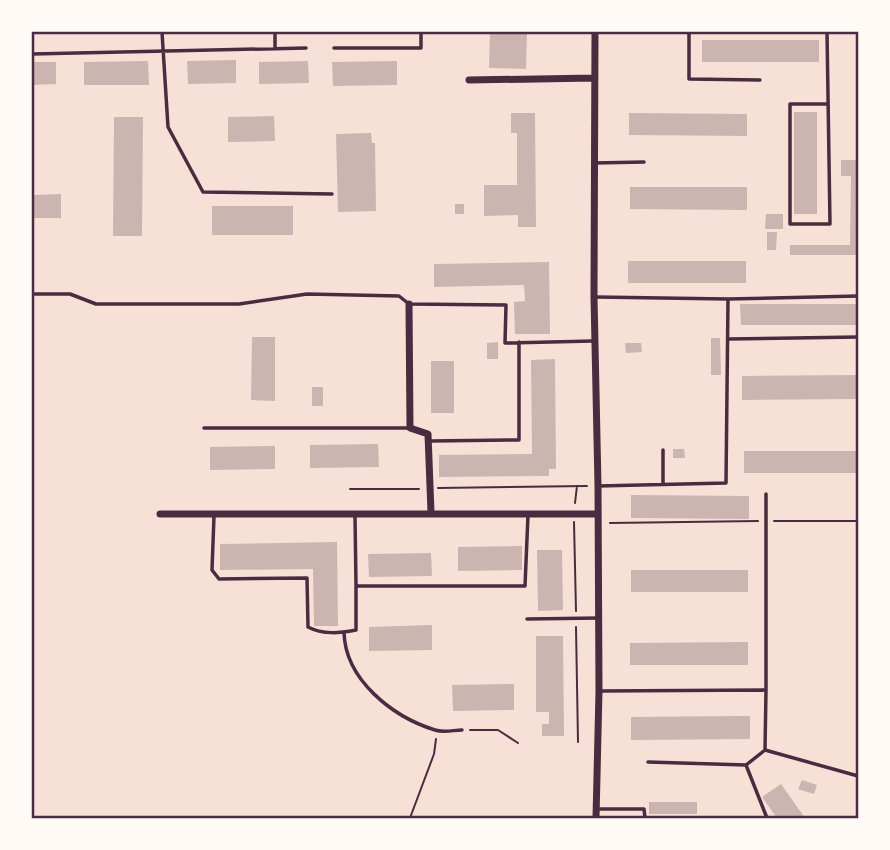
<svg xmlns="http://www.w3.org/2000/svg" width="890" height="850" viewBox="0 0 890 850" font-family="'Source Serif 4',serif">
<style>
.building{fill:#ccb4b1}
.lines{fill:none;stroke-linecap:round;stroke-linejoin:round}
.path{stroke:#4a2c40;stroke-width:2}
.service{stroke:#4a2c40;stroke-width:3.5}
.minor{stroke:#4a2c40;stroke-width:7}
.neatline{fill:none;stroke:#4a2c40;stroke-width:2.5}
</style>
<rect width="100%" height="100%" fill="#f7e1d7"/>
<path class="building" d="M490,32H527L526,69L489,68Z
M702,40H819V62H702Z
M236,60V83L188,84L187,61Z
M148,61L149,85H84V62Z
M308,61L309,83L259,84V62Z
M397,61V85L333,86L332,62Z
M32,62H56V84L32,85Z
M794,112H817V214H794Z
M511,113H535L536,227H518V215L484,216V185H517V133H511Z
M629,113L747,114V136L629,135Z
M274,116L275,141L228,142V117Z
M114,117H143L142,236H113Z
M371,133L372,143H375L376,211L338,212L336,134Z
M841,160H858V255H790V245H850L851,176H841Z
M630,187H747V210L630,209Z
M61,194V218H32V195Z
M455,204H464V214H455Z
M212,206H293V235H212Z
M766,214H783V229H765Z
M767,232H777L776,250H767Z
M628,261H746V283H628Z
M549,262L550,334H515L514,302L525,301L524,285L434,287V264Z
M740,304H858V325H741Z
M252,337H275V401L251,400Z
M711,338H720L721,375H711Z
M498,342V359H487V343Z
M625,343H641L642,352L626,353Z
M555,359L556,469H549V476L439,477V455L532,454L531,360Z
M431,361H454V413H431Z
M858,375V399L742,400V376Z
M312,387H323V406H312Z
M378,444L379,467L310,468V445Z
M275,446V469L210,470V447Z
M673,449H684L685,458H673Z
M744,451H858V473H744Z
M631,495L749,496V519L631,518Z
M337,542L338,626H314L313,569L220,570V544Z
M522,546V570L458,571V547Z
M537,550H562L563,610L538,611Z
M431,553L432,576L369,577L368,554Z
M631,570H748V592H631Z
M432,625V650L369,651V627Z
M536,636H563L564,736H542V724H549V712H536Z
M748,642V665H630V643Z
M514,684V710L453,711L452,685Z
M737,716H750V739L631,740V717Z
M802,780L817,785L814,794L798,789Z
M781,784L805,818H777L762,797Z
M649,802H697V814H649Z"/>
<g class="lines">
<path class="path" d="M438,488L587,486
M350,489H419
M575,503L577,486
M774,521H858
M574,522L576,611
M610,523L758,521
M576,627L578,742
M470,730H498L518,743
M410,818L434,754L436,739"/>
<path class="service" d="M162,32L168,127L203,192L332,194
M275,32V49
M689,32V79L760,80
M827,32L830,224H790V104H828
M334,48H421V32
M32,54L306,48
M594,163L644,162
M32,294H70L96,304H239L307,294L399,296L409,304L506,305L505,343L593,341
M596,297L728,299L726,483L598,486
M728,299L858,296
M728,339L858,337
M204,428H408
M430,441L519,440V342
M663,484V450
M766,494V690
M214,516L212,570L219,579L307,578L308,627C323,635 340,633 356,630V586H525L528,515
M355,516L356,585
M527,619L599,618
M344,632C345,680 393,717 435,730C443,733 454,730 462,730
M600,691L766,690L765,750L858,776
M648,762L746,765L765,750
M746,765L767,818
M596,809H644L645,818"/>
<path class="minor" d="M595,32L594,297L598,486L599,691L596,818
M469,80L595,78
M409,304L410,428L428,434L431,512
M160,514H598"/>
</g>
<rect width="890" height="850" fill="none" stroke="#fffaf5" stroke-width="66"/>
<rect x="33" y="33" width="824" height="784" class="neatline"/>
</svg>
